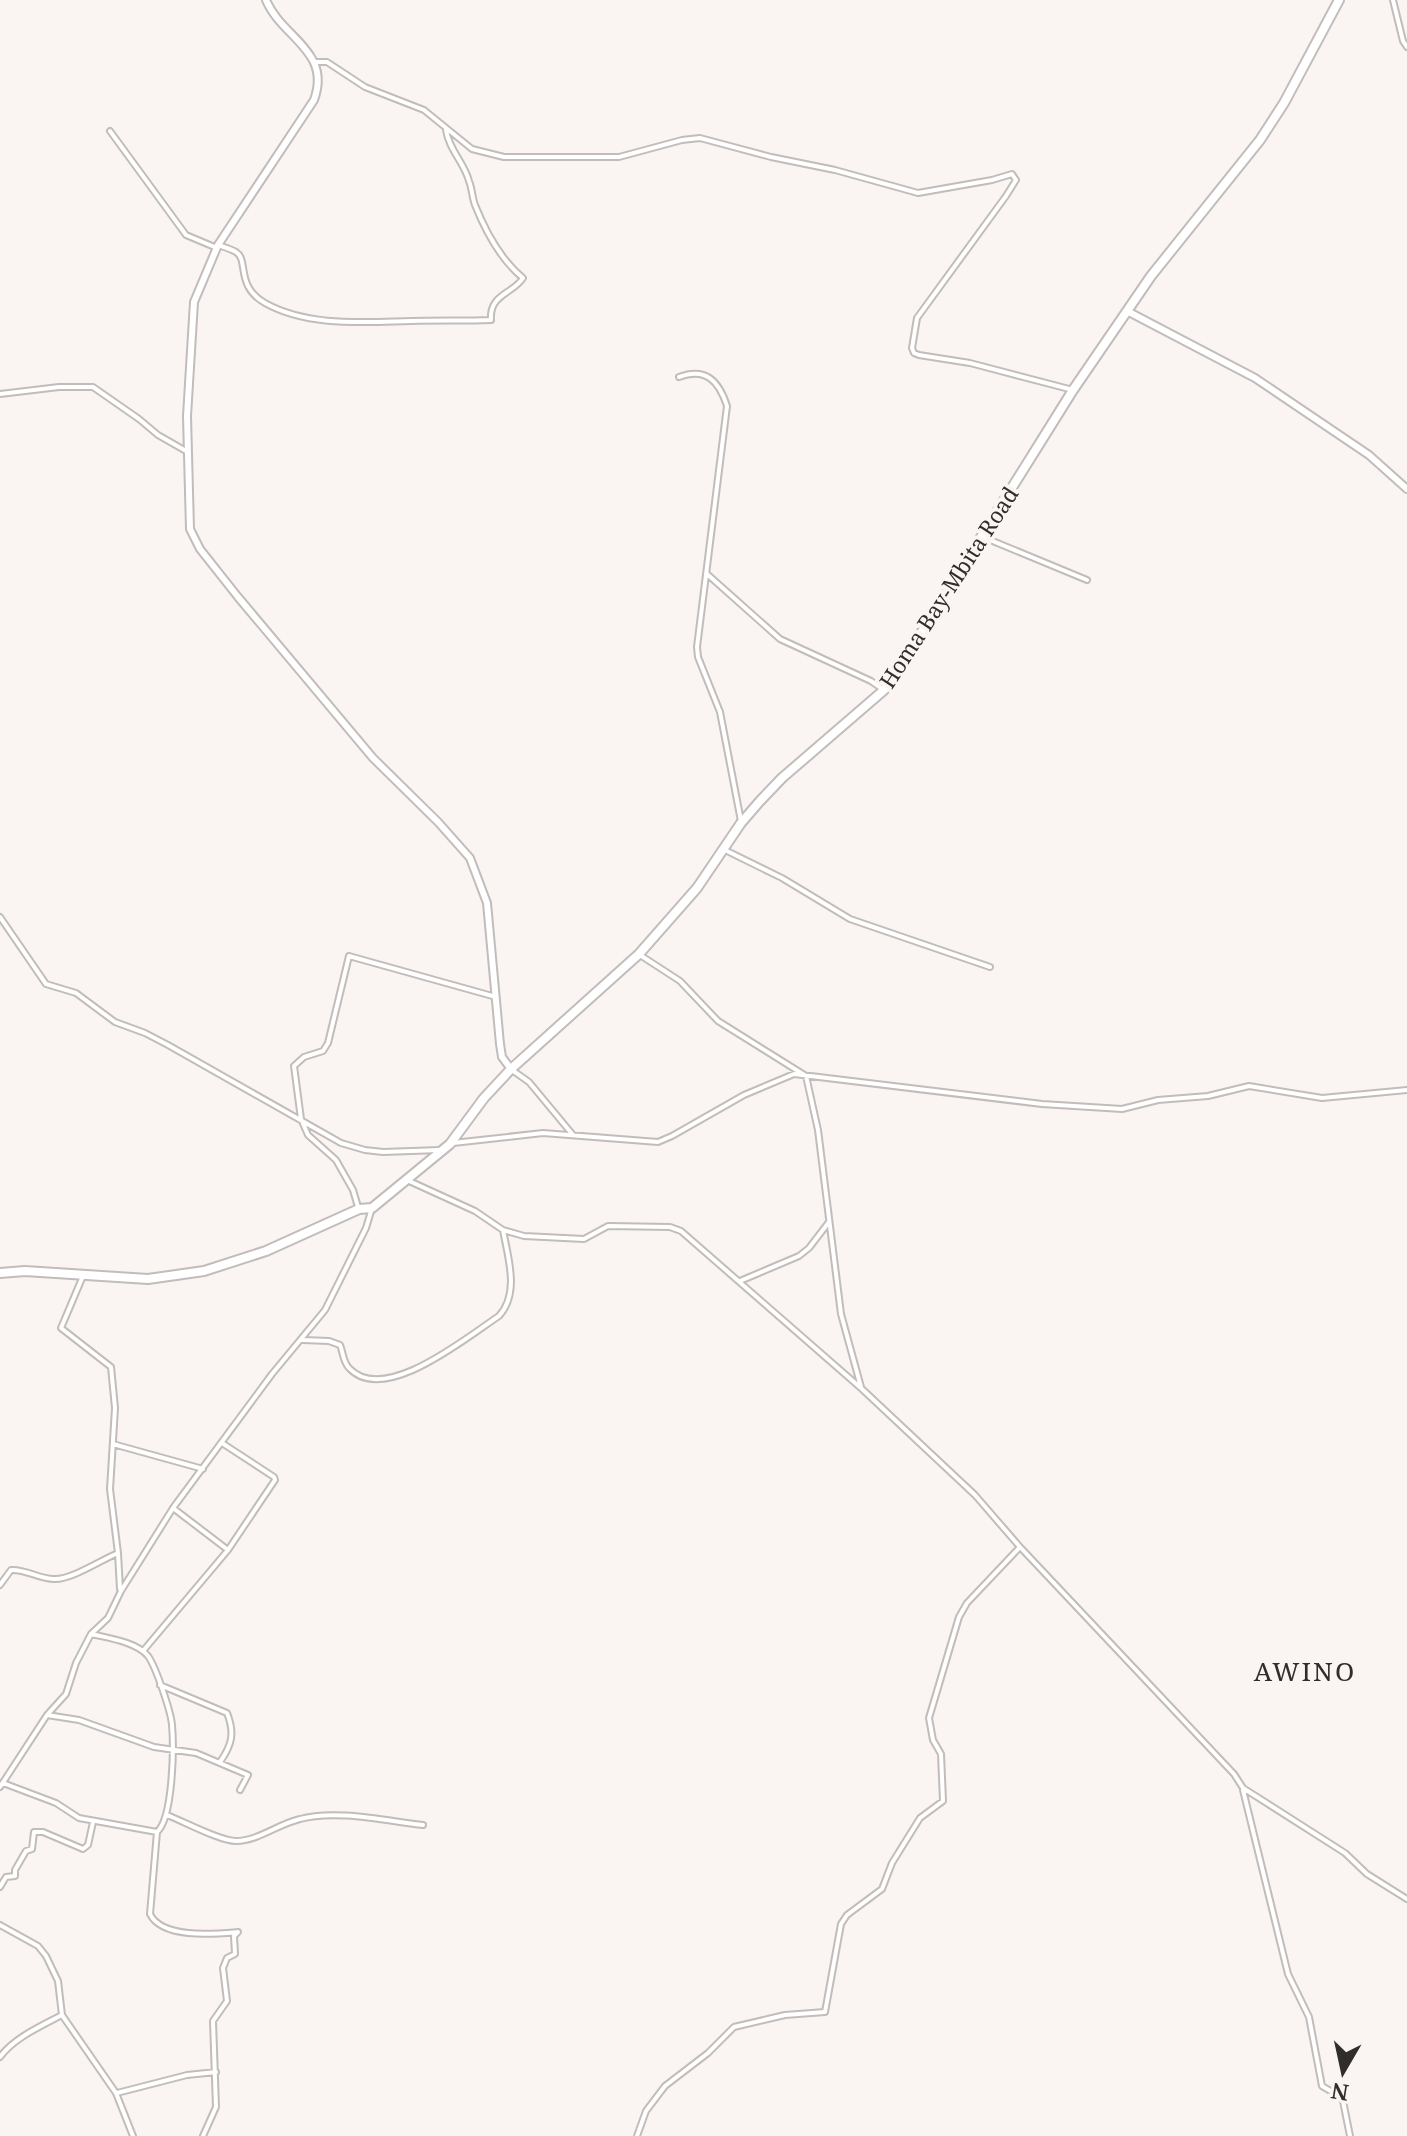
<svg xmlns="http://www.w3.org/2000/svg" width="1407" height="2136" viewBox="0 0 1407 2136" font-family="'Noto Serif',serif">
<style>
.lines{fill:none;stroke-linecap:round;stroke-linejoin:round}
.street-casing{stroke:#c2bcba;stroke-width:8}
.secondary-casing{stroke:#c2bcba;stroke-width:10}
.highway-casing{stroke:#c2bcba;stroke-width:12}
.street{stroke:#fff;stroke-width:4}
.secondary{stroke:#fff;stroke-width:6}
.highway{stroke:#fff;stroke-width:8}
.labels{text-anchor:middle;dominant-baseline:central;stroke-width:8;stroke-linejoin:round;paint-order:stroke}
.street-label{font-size:22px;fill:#302e2d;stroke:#faf5f2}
.quarter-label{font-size:26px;letter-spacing:2px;fill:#302e2d;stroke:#faf5f2}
</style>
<rect width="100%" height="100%" fill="#faf5f2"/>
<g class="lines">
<g class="street-casing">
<path id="street" d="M1393,0L1403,41L1407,47
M315,62H327L365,87L424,110L472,149L504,157H619L682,140L700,138L771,157L835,170L918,193L992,180L1012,174L1016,180L1006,196L917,318L912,348L914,353L919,355L970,363L1073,390
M110,131L186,235L217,248
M218,245C224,247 231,249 236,252C249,260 235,286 265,303C308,327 363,322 411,321C437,320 464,321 491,320C489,294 513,294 523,278C501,260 485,230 475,205C472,197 472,188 469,181C464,162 449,150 446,130
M679,377C706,367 719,381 727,406L697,647L698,657L720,712L741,821
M0,394L59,387H93L139,419L158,435L186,451
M983,537L1087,580
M707,574L780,639L871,681L884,690
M725,850L782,878L850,919L990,967
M0,917L46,984L76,993L115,1022L145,1033L168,1045L341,1143L365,1150L383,1152L440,1150
M640,955L680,981L718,1021L806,1076L818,1130L841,1314L861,1387
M512,1070L529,1082L573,1135
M453,1143L543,1133L658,1142L672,1136L744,1095L794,1074L1042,1104L1122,1109L1158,1100L1208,1096L1249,1086L1322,1098L1407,1090
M407,1180L475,1211L503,1230L524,1236L584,1239L608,1226L670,1227L681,1231L862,1389L975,1495L1020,1547L1234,1774L1243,1788L1345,1853L1367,1874L1407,1899
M358,1207L353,1190L336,1160L308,1135L301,1119L294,1066L304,1057L323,1051L328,1043L349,956L496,997
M83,1276L61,1328L111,1367L115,1408L110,1489L118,1553
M740,1281L799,1256L809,1248L829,1222
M303,1340L329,1341L340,1345C343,1352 343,1362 349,1368C384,1406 467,1337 499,1316C520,1293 508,1258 503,1230
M113,1444L203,1469
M173,1508L228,1550
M0,1585L11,1570C26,1569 39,1579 54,1579C71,1580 101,1560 118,1553L120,1589
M143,1651L228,1550L275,1480L274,1477L222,1443
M160,1685L227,1713C235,1733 232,1745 220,1762
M47,1715L79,1720L154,1747L196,1753L248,1775L240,1790
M3,1783L56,1803L79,1818L157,1832C173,1818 174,1748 172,1725C171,1712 156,1667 148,1656C137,1642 108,1638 91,1634
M0,1787L47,1715L66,1694L76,1663L91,1634L108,1618L121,1591L173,1508L272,1374L325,1310L366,1228L372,1208
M1243,1790L1288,1974L1309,2017L1322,2086L1339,2096L1343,2101L1350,2136
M167,1815C185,1822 220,1841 236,1841C258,1841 278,1824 300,1819C335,1809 387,1821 423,1825
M157,1832L150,1914C162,1939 214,1934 238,1932L234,1936L235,1954L227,1958L223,1968L227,2001L213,2021L216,2107L203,2136
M0,1887L6,1877L15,1876V1870L26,1851L32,1849L34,1832H43L83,1849L88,1845L93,1822
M0,1925L38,1946L46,1956L58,1981L62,2015L116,2093L133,2136
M0,2057C14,2038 41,2026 62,2015
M117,2093L187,2075L216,2072
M637,2136L646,2111L665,2086L708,2053L734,2027L785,2015L825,2012L841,1924L847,1915L882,1889L892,1863L920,1818L943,1801L941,1754L933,1740L929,1718L959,1617L967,1603L1020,1547"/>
</g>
<g class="secondary-casing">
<path id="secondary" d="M266,0C282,38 332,51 314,100L218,245L194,302L187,416L190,529L200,549L238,597L373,758L438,822L470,858L487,903L500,1044L502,1057L511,1069
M1127,311L1255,378L1369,455L1407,489"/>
</g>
<g class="highway-casing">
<path id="highway" d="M0,1273L25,1271L148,1279L204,1271L266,1251L359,1209L372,1208L450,1144L484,1098L511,1069L639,954L697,888L741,823L760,801L782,778L884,690L893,678L1073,390L1151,276L1260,140L1284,103L1339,0"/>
</g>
<use href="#street" class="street"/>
<use href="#secondary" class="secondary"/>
<use href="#highway" class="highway"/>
</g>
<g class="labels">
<g class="street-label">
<text transform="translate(948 587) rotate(-57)">Homa Bay-Mbita Road</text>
</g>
<g class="quarter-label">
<text x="1305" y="1671">AWINO</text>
</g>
</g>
<g transform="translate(1343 2072) rotate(189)" stroke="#faf5f2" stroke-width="6" paint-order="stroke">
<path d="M0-6L14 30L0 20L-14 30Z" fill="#302e2d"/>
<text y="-12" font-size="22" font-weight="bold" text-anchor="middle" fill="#302e2d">N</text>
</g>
</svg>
